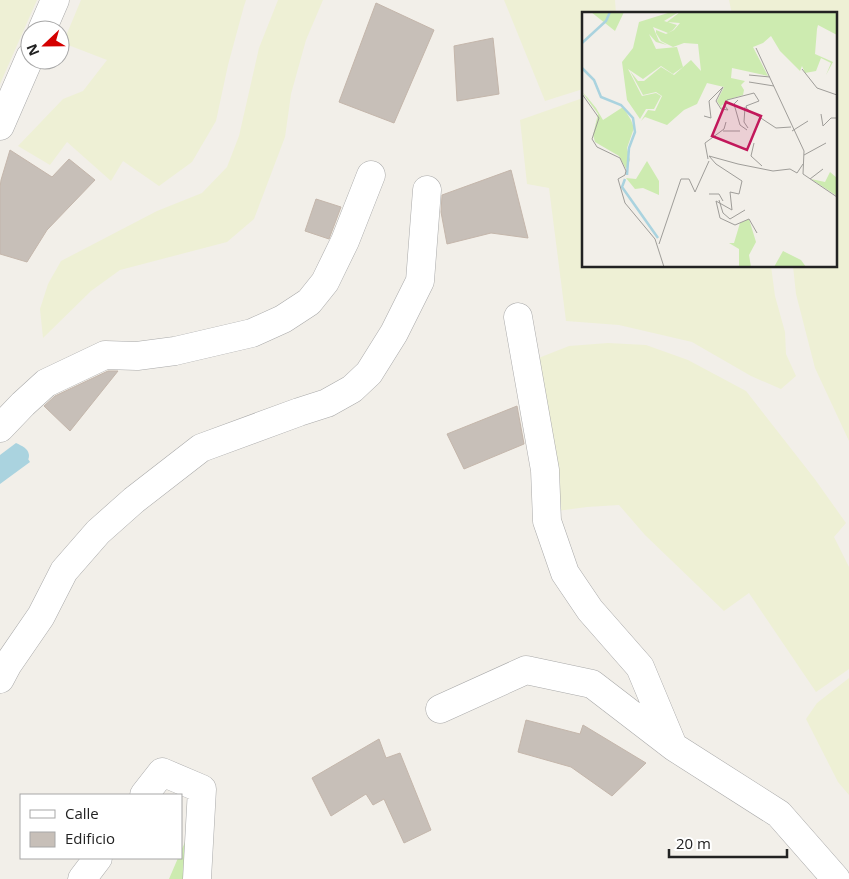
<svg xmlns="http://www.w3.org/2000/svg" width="849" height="879" viewBox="0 0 849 879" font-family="'Open Sans',sans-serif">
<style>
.farmland{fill:#eef0d5}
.grass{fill:#cdebb0}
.water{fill:#aad3df}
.building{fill:#c7bfb8;stroke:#c4b6ab}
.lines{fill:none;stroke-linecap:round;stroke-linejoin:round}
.minor-casing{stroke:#a9a9a9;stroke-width:29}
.minor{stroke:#fff;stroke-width:28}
.inset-river{fill:none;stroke:#aad3df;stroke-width:2.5}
.inset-road{fill:none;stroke:#9f9d99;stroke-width:1}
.view{fill:#c2185b;fill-opacity:0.15;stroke:#c2185b;stroke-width:2.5}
.inset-edge{fill:none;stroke:#222;stroke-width:2.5}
</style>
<rect width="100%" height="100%" fill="#f2efe9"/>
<path class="farmland" d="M0,0H37L0,84Z
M81,0H246L244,6L228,65L216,121L192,162L159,186L123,161L111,181L67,142L50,165L18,146L63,99L83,91L107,60L63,43Z
M278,0H323L306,40L291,94L285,137L254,219L227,242L120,270L91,291L43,338L40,309L48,284L61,261L157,211L202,193L227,167L239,136L259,48Z
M504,0H615L616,14H583V89L545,101Z
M729,0H849V441L815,368L796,294L793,266H835V14H732Z
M583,98V266H771L775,296L785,332L786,354L796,376L781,389L751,376L692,342L619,325L566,321L549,188L527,184L520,120Z
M608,343L646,345L688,360L746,391L814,478L846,523L834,537L849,567V669L816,692L749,593L724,611L645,535L619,505L587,507L557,511L536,359L569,346Z
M849,678V795L838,782L806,719L817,703Z"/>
<path class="grass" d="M196,818L188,879H169L178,858H181V851Z"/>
<path class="water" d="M16,443C22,446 28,448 29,455C29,461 27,457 30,462L0,484V455Z"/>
<path class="building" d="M376,3L434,30L394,123L339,102Z
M493,38L499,94L457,101L454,46Z
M10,150L52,177L69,159L95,180L47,230L27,262L0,254V188L1,180Z
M511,170L528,238L491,233L447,244L441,212L442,195Z
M316,199L341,207L329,239L305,231Z
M108,371H118L70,431L44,406L55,396Z
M517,406L524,444L464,469L447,434Z
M526,720L580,734L583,725L646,763L612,796L571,767L518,752Z
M379,739L386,758L400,753L431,830L404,843L384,799L373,805L366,794L331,816L312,778Z"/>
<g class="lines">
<g class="minor-casing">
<path id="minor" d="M42,30L55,0
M0,126L30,57
M518,317L545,470L547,521L565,573L590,610L640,667L673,746
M0,428L23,404L46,383L105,355L137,356L175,351L252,333L283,319L309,302L325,282L345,241L371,175
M0,679L8,664L41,616L64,571L98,532L134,500L201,448L299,412L327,403L352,389L369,373L394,333L420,281L427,190
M440,709L526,670L592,684L674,747L779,814L836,879
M144,795L162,772L202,789L197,879
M82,879L98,858"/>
</g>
<use href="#minor" class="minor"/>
</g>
<g transform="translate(582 12)">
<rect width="255" height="255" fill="#f2efe9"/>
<path d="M9,0H42L33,19ZM89,0H97L82,9L95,13L91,18L86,21L71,15L77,29L85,33L74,30L67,22L74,37L95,35L101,55L91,62L79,54L61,67L46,57L60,84L74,81L79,84L72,97H64L58,107L45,88L40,50L51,36L57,10ZM98,0H255V23L236,13L235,17L233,42L251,50L244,63L249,51L239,46L234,59L223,61L220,54L218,59L198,39L189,24L181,31L171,35L186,64L150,56L149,66L163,69L159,73L162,78L161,83L148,87L139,94L143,98L140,97L135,89L142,75L125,71L115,92L102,98L85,113L63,105L59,109L66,98L73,99L80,84L74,80L61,83L48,59L56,69H62L79,55L92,63L109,48L119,59L116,32L102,31L91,35L79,29L74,21V18L84,22L92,18L98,11L85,10ZM0,80L5,85L14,96L21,108L41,95L49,108L52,116L45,136L48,148L44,157L37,144L13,130L11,123L16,102ZM65,149L77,169V183L61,176L53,177L44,166L54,167ZM248,160L255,166V184L229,167L243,170ZM167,207L174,230L167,243L169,255H157V237L147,231H152L158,211ZM201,239L219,248L224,255H192Z" fill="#cdebb0"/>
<path class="inset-river" d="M0,31L24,9L28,0M0,56L12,68L19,85L39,93L51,106L53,120L47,136L45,163M43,167L40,175L76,226"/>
<path class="inset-road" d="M174,36L222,139L221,162L255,185M220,57L235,76L255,83M167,63L188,65M167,70L192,74M0,82L17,106L10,127L15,135L38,146L44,159L43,163L36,167L43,191L73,227L82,255M156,88L152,92L158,113L165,118M163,95L162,110L166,116M239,102L241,114L249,106H255M122,104L129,106L127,89L141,75L134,89L139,97L146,98L142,93L145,88L172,81L177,89L164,94L165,97L194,116L209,115M141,119H158M210,119L226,109M172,131L169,144L180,154M222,143L244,131M126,147L123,131L142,117L144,110M228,167L241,157M127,182H137L141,189M137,188L141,201L148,207L163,198M175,221L167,207L153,213L138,206L134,189L150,198L148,180L157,182L160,169L134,152L127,144L156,152L191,159L208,157L215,161L221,152M77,232L99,167H107L113,180L127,149"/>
<path class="view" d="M144,90L179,104L165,138L130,124Z"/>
<rect width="255" height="255" class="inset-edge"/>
</g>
<rect x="20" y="794" width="162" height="65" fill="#ffffff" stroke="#a7a7a7"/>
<rect x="30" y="810" width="25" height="8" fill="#ffffff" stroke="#a7a7a7"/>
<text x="65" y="819" font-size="15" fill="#222222">Calle</text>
<rect x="30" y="832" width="25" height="15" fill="#c7bfb8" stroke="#a7a7a7"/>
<text x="65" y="844" font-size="15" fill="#222222">Edificio</text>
<g transform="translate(45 45) rotate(248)"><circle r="24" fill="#ffffff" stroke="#a7a7a7"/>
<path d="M0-4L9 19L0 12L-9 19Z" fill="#d40000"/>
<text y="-8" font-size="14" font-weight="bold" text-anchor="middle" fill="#222222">N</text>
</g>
<path d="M669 849v8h118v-8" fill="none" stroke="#222222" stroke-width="2.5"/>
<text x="676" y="849" font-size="15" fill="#222222" stroke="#ffffff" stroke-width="4" paint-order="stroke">20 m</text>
</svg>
